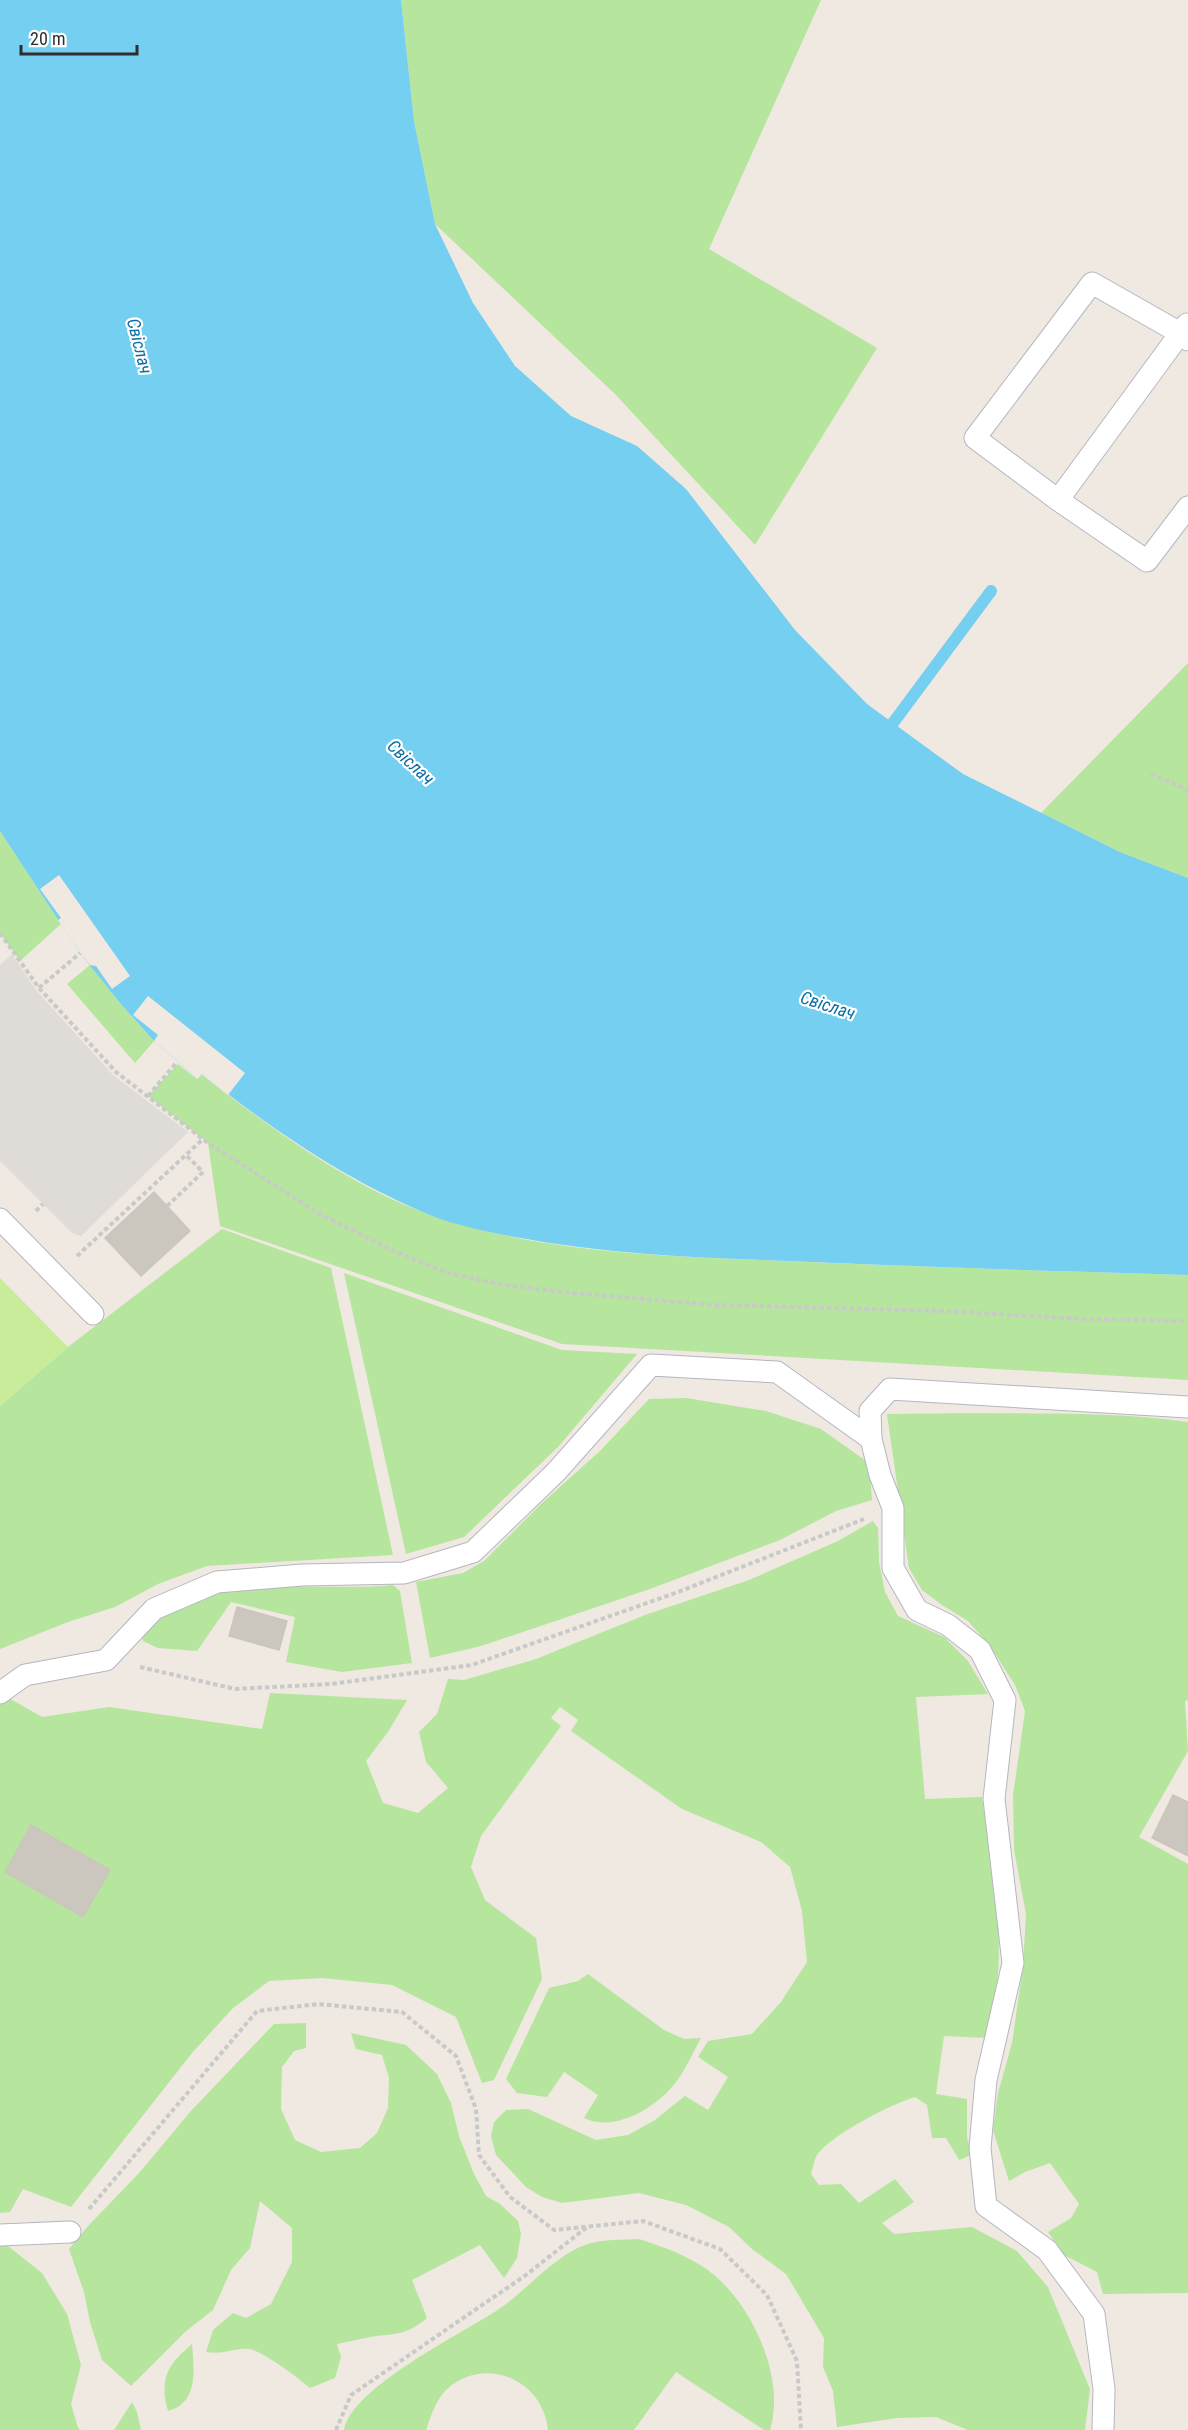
<svg xmlns="http://www.w3.org/2000/svg" width="1188" height="2430" viewBox="0 0 1188 2430" font-family="'Roboto Condensed',sans-serif">
<style>
.green{fill:#b6e59e}
.pitch{fill:#c9ec9a}
.plaza{fill:#dfdcd8}
.water{fill:#75cff0}
.pier{fill:#efe9e1}
.lines{fill:none;stroke-linecap:round;stroke-linejoin:round}
.stream{stroke:#75cff0;stroke-width:12}
.building{fill:#cbc7bf;stroke:#cbc5ba;stroke-width:1.5}
.lane-casing{stroke:#b4b7c1;stroke-width:23}
.path{stroke:#c9c9c9;stroke-width:4;stroke-dasharray:4.5 3;stroke-linecap:butt}
.lane{stroke:#fff;stroke-width:21}
.labels{text-anchor:middle;dominant-baseline:central;stroke-width:4.5;stroke-linejoin:round;paint-order:stroke}
.water-label{font-size:18px;font-style:italic;fill:#0d6fa3;stroke:#fff}
</style>
<rect width="100%" height="100%" fill="#efe9e1"/>
<path class="green" d="M401,0H821L709,249L877,348L755,545L615,394L435,224L414,121Z
M1188,663V878L1120,852L1041,813Z
M0,831L61,924L20,961L0,933Z
M90,965L120,1003L154,1041L135,1063L67,984Z
M178,1064L197,1079L201,1074C270,1128 357,1192 440,1218C551,1254 669,1256 784,1261C919,1267 1053,1271 1188,1275V1380L562,1344L220,1226L208,1143L148,1096Z
M222,1229L331,1268L393,1555L207,1566L158,1584L115,1607L68,1622L0,1649V1406L68,1347Z
M344,1273L562,1350L637,1354L558,1447L464,1537L406,1554Z
M686,1398L766,1411L821,1429L869,1463L872,1500L836,1511L780,1540L650,1589L481,1646L430,1658L416,1582L463,1573L484,1561L542,1503L600,1451L649,1399Z
M975,1413C1045,1414 1118,1412 1188,1422V1700L1185,1701L1188,1751L1139,1837L1188,1864V2293L1103,2294L1097,2272L1064,2255L1048,2232L1071,2218L1079,2204L1050,2163L1025,2172L1009,2181L993,2130L998,2093L1012,2043L1023,1966L1026,1914L1014,1850L1013,1795L1025,1711L1015,1685L990,1646L968,1621L942,1605L922,1590L909,1568L887,1414Z
M873,1521L878,1528L879,1562L885,1592L898,1616L944,1637L968,1661L988,1694L916,1697L925,1799L982,1797C994,1880 1011,1957 986,2038L944,2036L936,2094L967,2099V2137L971,2155L959,2160L946,2138H932L927,2105L915,2097C891,2104 831,2135 817,2155C814,2160 813,2168 811,2174L819,2185L841,2184L859,2203L895,2179L914,2202L882,2223L894,2234L972,2227L1017,2251L1048,2287L1090,2389L1085,2430H968L936,2417L897,2418L837,2427L833,2391L823,2367L824,2338L786,2274L752,2249L729,2227L686,2205L639,2193L562,2203L542,2197L526,2187L496,2155L491,2136L494,2122L506,2110L528,2109L596,2140L628,2135L655,2120L685,2096L708,2110L728,2077L698,2057L708,2041L752,2034L781,2002L807,1962L802,1911L790,1867L761,1842L682,1809L571,1731L578,1720L560,1707L551,1718L561,1726L481,1836L471,1867L485,1900L536,1938L542,1979L494,2080L482,2083L456,2017L392,1985L322,1978L269,1981L232,2009L192,2053L71,2207L23,2189L10,2212L0,2213V1693L42,1717L109,1707L262,1729L270,1693L407,1700L388,1732L366,1761L383,1803L418,1813L448,1788L426,1762L419,1732L437,1714L448,1679L464,1680L536,1659L645,1615L749,1580L838,1541Z
M393,1585L400,1591L412,1663L342,1672L286,1662L295,1617L231,1602L197,1651L158,1648L143,1641L142,1636C150,1627 158,1617 168,1610C216,1574 333,1592 393,1585Z
M588,1974L664,2030L684,2039L701,2038C693,2052 686,2069 676,2082C656,2108 615,2133 584,2118L598,2095L564,2072L547,2097L517,2093L506,2079L549,1988L578,1981Z
M306,2023V2048L294,2051L282,2067L281,2109L295,2140L321,2152L360,2148L377,2133L388,2108L389,2078L382,2055L356,2049L351,2033L406,2045L437,2074L451,2103L459,2136L474,2174L486,2196L500,2204L518,2221L521,2234L517,2258L504,2278L480,2245L412,2280L427,2318C406,2336 395,2333 370,2337C359,2339 348,2342 337,2344L341,2357L335,2378L310,2388C298,2378 265,2352 249,2349C237,2347 223,2355 206,2352L213,2330L233,2313L246,2318L271,2304L292,2262V2228L260,2201L250,2248L231,2270L213,2310L185,2332L131,2386L102,2360L90,2322L84,2292L69,2249L89,2225L139,2173L191,2111L274,2024Z
M639,2239C664,2247 687,2255 709,2271C752,2303 786,2378 770,2430H764L676,2372L634,2430H548C543,2380 486,2355 447,2389C436,2399 431,2416 426,2430H344C351,2388 461,2334 496,2311C525,2293 555,2254 588,2244C603,2239 623,2240 639,2239Z
M0,2244L8,2246L42,2273L67,2314L81,2365L71,2404L78,2428L81,2430H0Z
M192,2344C194,2369 199,2403 168,2411C159,2379 167,2365 192,2344Z
M132,2402L137,2412L141,2430H114Z"/>
<path class="pitch" d="M0,1278L68,1347L0,1406Z"/>
<path class="plaza" d="M12,954L36,990L113,1075L188,1132L81,1236L72,1233L0,1161V965Z"/>
<path class="water" d="M0,0H401L414,121L435,224L473,303L515,366L571,416L637,446L686,489L795,630L867,704L963,774L1120,852L1188,878V1275C1046,1271 905,1266 763,1260C682,1257 601,1253 521,1238C493,1233 462,1227 435,1217C350,1183 274,1131 202,1074L198,1079L154,1041L120,1003L80,953L0,831Z"/>
<path class="pier" d="M59,875L130,976L112,989L96,966L90,965L80,953L58,920L61,918L40,889Z
M148,996L245,1073L228,1095L202,1074L198,1079L154,1041L158,1035L133,1015Z"/>
<g class="lines">
<path class="stream" d="M893,723L991,591"/>
</g>
<path class="building" d="M154,1192L190,1231L141,1276L105,1238Z
M237,1607L287,1621L279,1650L229,1636Z
M1173,1795L1188,1802V1856L1152,1838Z
M31,1825L110,1870L83,1917L5,1872Z"/>
<g class="lines">
<g class="lane-casing">
<path id="lane" d="M1188,340L1180,333L1092,283L975,438L1058,500L1147,561L1188,507
M1058,500L1187,324
M0,1219L93,1314
M871,1439L870,1411L890,1389L1188,1407
M0,1693L25,1675L106,1660L154,1609L217,1582L302,1575L404,1573L473,1552L556,1472L651,1365L777,1372L871,1439L880,1475L893,1508V1568L917,1610L948,1625L980,1650L1005,1700L994,1799L1013,1963L986,2080L980,2148L986,2206L1047,2250L1094,2314L1104,2389L1103,2430
M0,2235L70,2232"/>
</g>
<path class="path" d="M1151,774L1188,790
M0,933L39,988L116,1072L208,1143L320,1214L398,1253L448,1273L499,1284L561,1292L715,1305L944,1311L1083,1319L1188,1321
M39,988L80,953
M148,1096L177,1062
M167,1206L203,1172L186,1155
M36,1211L43,1204
M77,1256L203,1139
M140,1667L235,1689L331,1684L472,1665L678,1592L864,1519
M89,2209L257,2011L318,2004L402,2012L456,2056L476,2109L479,2155L510,2197L554,2230L643,2221L720,2249L767,2295L797,2361L801,2430
M336,2430L351,2395L526,2275L587,2227"/>
<use href="#lane" class="lane"/>
</g>
<g class="labels">
<g class="water-label">
<text transform="translate(140 346) rotate(76)">Свіслач</text>
<text transform="translate(411 762) rotate(43)">Свіслач</text>
<text transform="translate(828 1005) rotate(18)">Свіслач</text>
</g>
</g>
<path d="M21 45v9h116v-9" fill="none" stroke="#2e2e2e" stroke-width="3"/>
<text x="30" y="45" font-size="18" fill="#2e2e2e" stroke="#ffffff" stroke-width="4.5" paint-order="stroke">20 m</text>
</svg>
